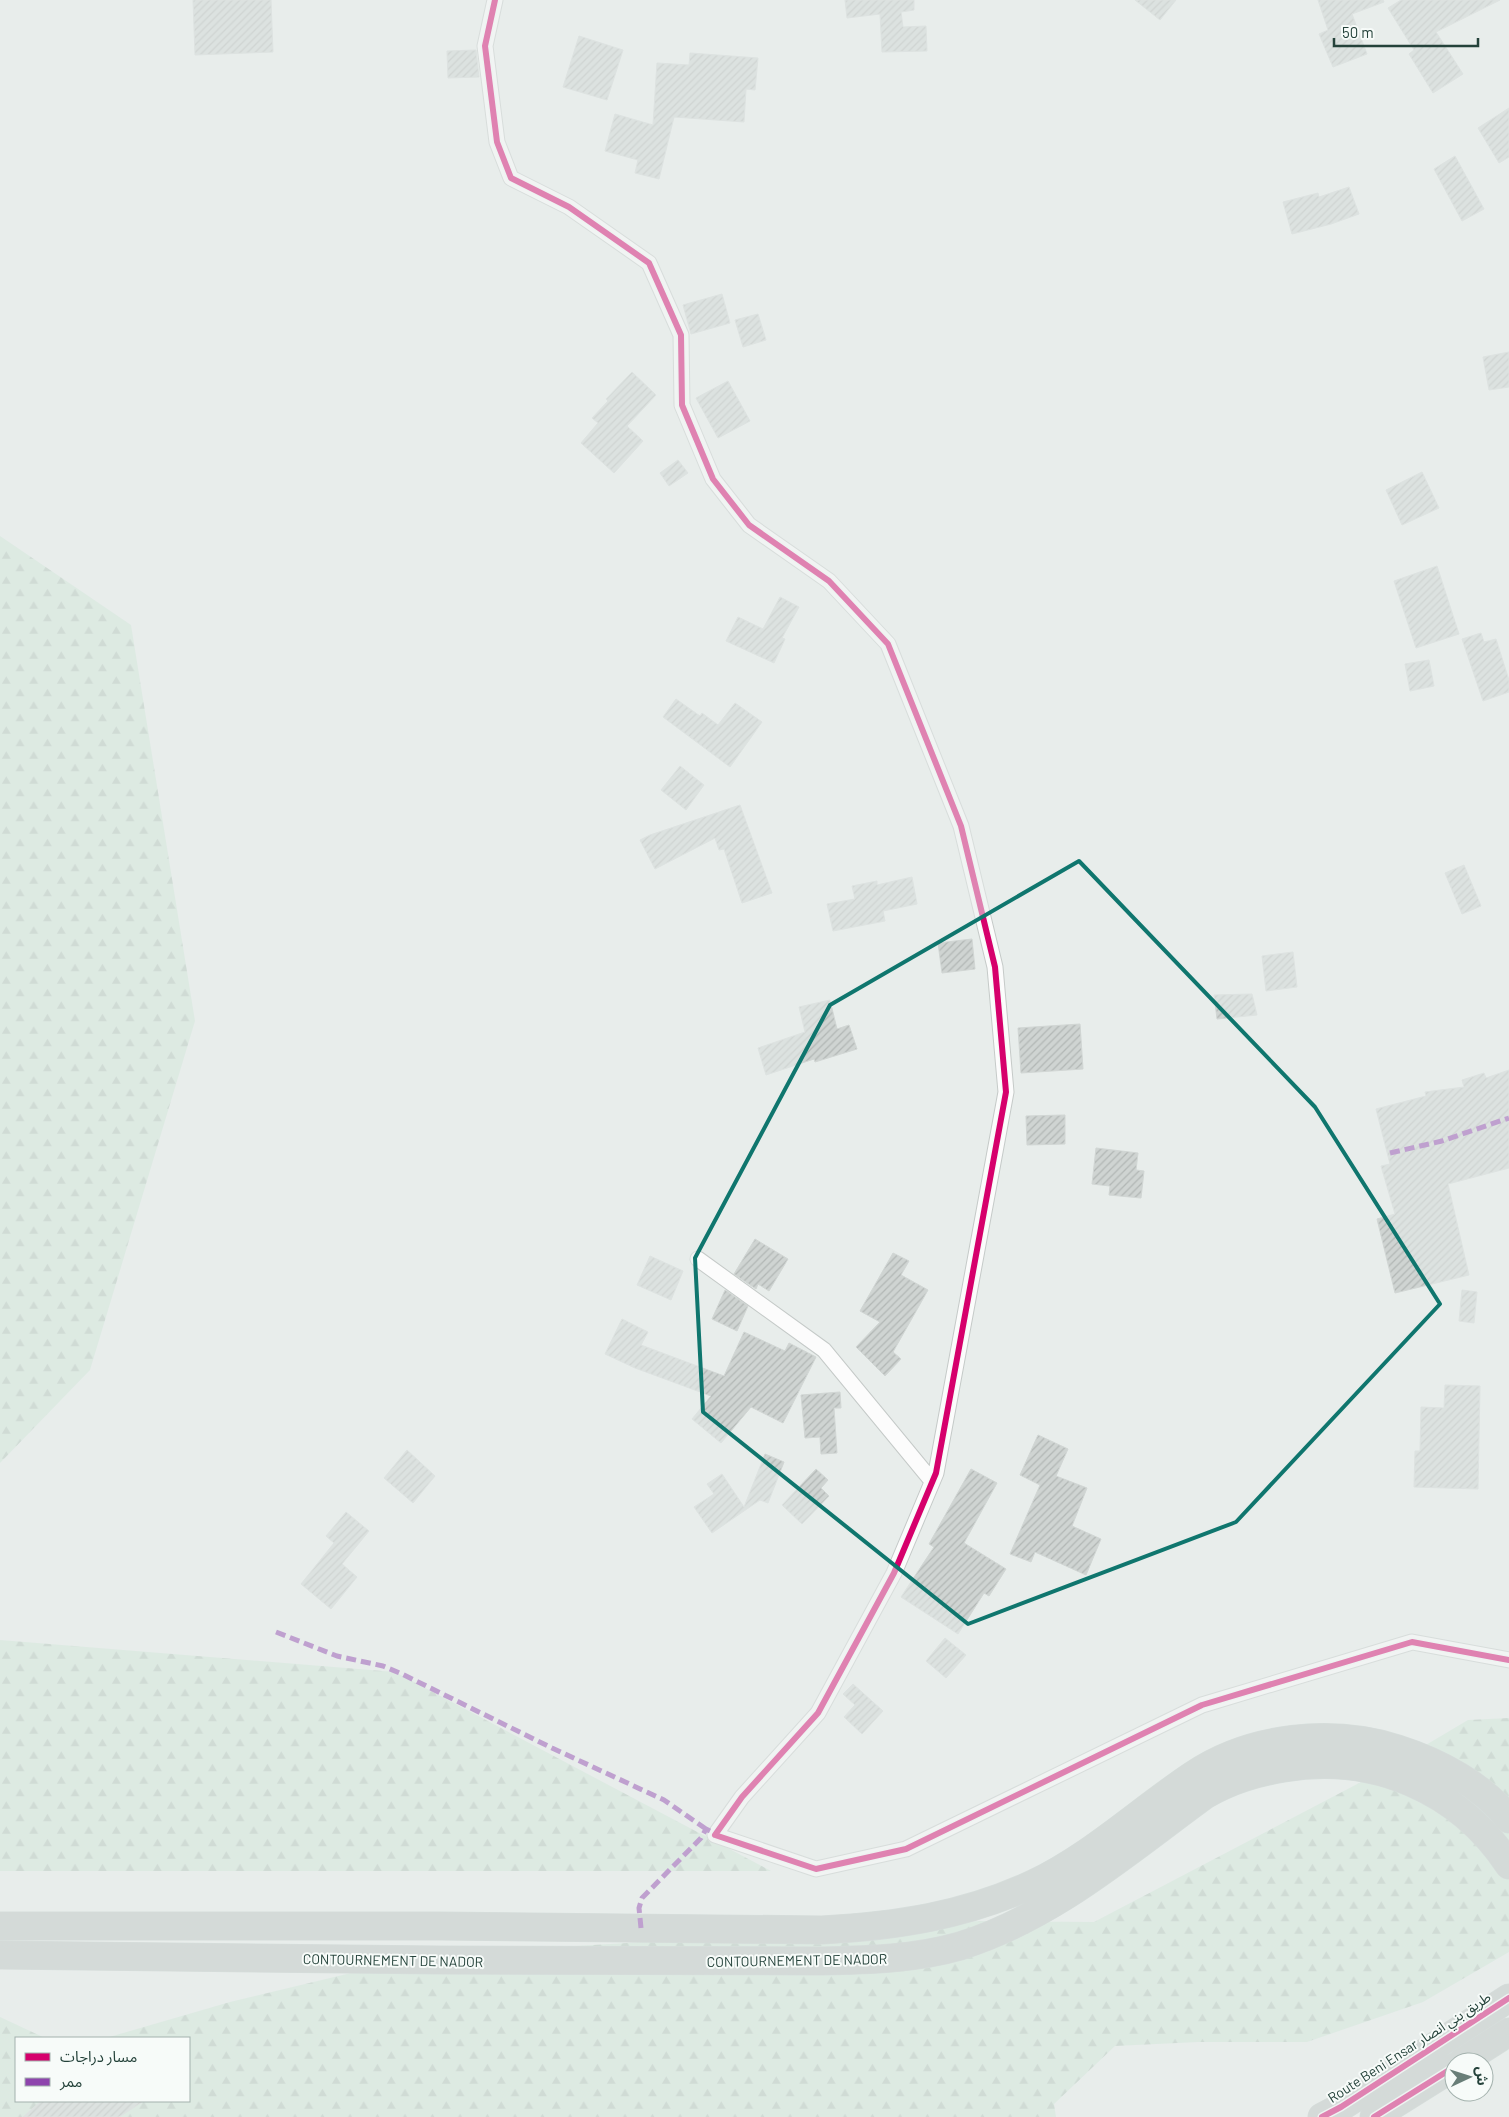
<svg xmlns="http://www.w3.org/2000/svg" width="1509" height="2117" viewBox="0 0 1509 2117" font-family="Barlow,'Noto Sans Arabic',sans-serif">
<style>
.forest{fill:url(#forest-firs)}
.building{fill:url(#building-hatch);stroke:#d1d6d4}
.lines{fill:none;stroke-linecap:round;stroke-linejoin:round}
.street-casing{stroke:#c5cac8;stroke-width:17}
.highway-casing{stroke:#c3ccc9;stroke-width:29}
.street{stroke:#fcfcfc;stroke-width:15}
.highway{stroke:#bcc4c2;stroke-width:28}
.quiet{stroke:#8e44ad;stroke-width:5;stroke-dasharray:10 5;stroke-linecap:butt}
.cycleway-casing{stroke:#f7fbf9;stroke-width:9}
.cycleway{stroke:#d6006c;stroke-width:6}
.marked{fill:none;stroke:#0f766e;stroke-width:4;stroke-linejoin:round}
.labels{text-anchor:middle;dominant-baseline:central;stroke-width:4;stroke-linejoin:round;paint-order:stroke}
.street-label{font-size:14px;fill:#24423a;stroke:#f7fbf9}
</style>
<defs>
<pattern id="forest-firs" width="22" height="20" patternUnits="userSpaceOnUse" patternTransform="scale(1.25)"><rect width="22" height="20" fill="#d1e6d8"/><path d="M5 1l3.5 6h-7zM16 11l3.5 6h-7z" fill="#b3c6ba"/></pattern>
<pattern id="building-hatch" width="6" height="6" patternUnits="userSpaceOnUse" patternTransform="scale(1.25)"><rect width="6" height="6" fill="#cfd4d2"/><path d="M-1 1l2-2M0 6l6-6M5 7l2-2" fill="none" stroke="#b2b7b5"/></pattern>
</defs>
<rect width="100%" height="100%" fill="#e8edeb"/>
<path class="forest" d="M0,536L131,625L195,1021L90,1370L0,1463Z
M0,1640L395,1672L771,1871H0Z
M1509,1718V1952L1423,2002L1307,2042H1198L1115,2046L1054,2104L1056,2117H0V2017L45,2038H16V2101H189V2038H106L230,2002L426,1955L627,1943L800,1928L948,1921L1094,1922L1382,1771L1468,1720Z"/>
<path class="building" d="M193,0H271L273,52L195,55Z
M845,0H914V10L901,12L903,27L926,26L927,51L882,52L880,14L847,18Z
M1135,0H1176L1160,20Z
M1318,0H1383L1384,2L1352,14L1367,54L1333,67L1319,34L1328,30Z
M1401,0H1500L1436,32L1463,74L1433,93L1409,54L1414,50L1388,8Z
M579,36L623,50L607,100L563,87Z
M476,50L479,77L448,78L447,51Z
M690,53L758,58L755,90L746,89L744,122L674,117L659,179L635,173L638,160L605,151L615,114L653,125L657,63L689,65Z
M1509,108V157L1499,163L1478,128Z
M1455,156L1484,209L1462,221L1434,169Z
M1349,187L1359,214L1331,224L1292,234L1283,202L1318,193L1319,197Z
M722,294L730,323L691,334L683,305Z
M758,314L766,340L743,347L735,320Z
M1509,352V387L1489,390L1483,357Z
M632,372L656,395L627,426L643,441L614,473L581,443L598,423L592,418L608,401L606,399Z
M728,381L750,421L718,438L696,398Z
M678,460L688,473L669,486L660,473Z
M1422,472L1439,508L1402,525L1386,490Z
M1437,566L1459,634L1416,648L1394,581Z
M780,597L799,607L782,638L785,639L774,663L726,641L738,617L763,629Z
M1481,633L1484,642L1496,639L1509,680V692L1483,701L1462,639Z
M1429,660L1434,686L1410,691L1405,664Z
M676,699L700,716L702,713L718,725L735,703L762,722L730,767L663,717Z
M680,766L704,785L686,810L661,790Z
M740,805L772,893L742,903L724,849L719,850L715,838L655,869L640,840L650,835Z
M1464,865L1481,906L1462,914L1445,873Z
M912,877L917,904L883,911L885,921L833,931L827,904L855,899L852,886L877,881V885Z
M972,939L975,969L942,973L938,943Z
M1293,952L1297,987L1266,991L1262,956Z
M1252,994L1257,1015L1217,1019L1214,995Z
M830,1000L837,1029L849,1025L857,1049L815,1062L814,1059L766,1075L758,1048L805,1032L799,1007Z
M1080,1024L1083,1069L1021,1073L1018,1028Z
M1509,1070V1168L1448,1184L1469,1275L1395,1293L1377,1219L1395,1214L1381,1166L1390,1164L1376,1109L1426,1096L1425,1092L1464,1087L1462,1080L1484,1073L1486,1078Z
M1065,1115V1144L1027,1145L1026,1116Z
M1096,1148L1138,1153L1136,1170L1144,1171L1141,1198L1109,1195L1110,1186L1092,1184Z
M755,1239L788,1259L769,1291L758,1284L756,1289L734,1274Z
M893,1253L909,1261L901,1275L928,1290L893,1352L901,1359L885,1376L856,1347L880,1322L860,1311Z
M650,1256L683,1271L671,1300L637,1285Z
M725,1290L748,1306L737,1331L712,1319Z
M1462,1290L1477,1292L1474,1323L1459,1321Z
M622,1319L648,1332L641,1345L724,1376L744,1332L785,1351L789,1343L816,1357L783,1423L751,1407L721,1443L692,1419L711,1396L635,1368L605,1354Z
M1445,1385L1480,1386L1478,1489L1414,1487L1415,1451H1420L1421,1407L1444,1408Z
M840,1392L841,1408H834L837,1453L821,1454L820,1437L805,1438L801,1395Z
M1038,1435L1068,1449L1056,1476L1087,1488L1072,1526L1101,1539L1086,1575L1035,1552L1031,1562L1010,1554L1040,1485L1020,1475Z
M407,1450L435,1476L413,1503L384,1478Z
M765,1454L784,1462L768,1503L760,1500L712,1533L694,1507L714,1494L707,1484L722,1474L744,1507Z
M816,1469L828,1480L821,1488L829,1496L802,1524L782,1505Z
M971,1469L997,1483L964,1543L1006,1569L989,1596L984,1593L958,1634L901,1597L934,1547L929,1544Z
M346,1512L369,1531L342,1564L357,1577L331,1609L301,1584L334,1543L326,1536Z
M945,1638L966,1655L946,1678L926,1661Z
M853,1684L883,1711L862,1734L844,1717L855,1705L843,1694Z
M41,2101H144L119,2117H23Z"/>
<g class="lines">
<g class="street-casing">
<path id="street" d="M495,0L485,46L497,142L511,178L569,207L649,263L681,335L682,405L713,479L749,525L829,581L888,644L961,826L995,967L1006,1092L936,1473L894,1573L818,1713L742,1797L715,1835L816,1869L906,1849L1202,1705L1412,1642L1509,1660
M698,1259L824,1350L932,1481"/>
</g>
<g class="highway-casing">
<path id="highway" d="M0,1926H440L822,1930C896,1926 964,1916 1033,1884C1092,1856 1139,1811 1193,1775C1251,1736 1332,1728 1398,1749C1439,1762 1482,1785 1509,1819
M0,1955L439,1960L821,1961C868,1960 915,1959 960,1946C1053,1917 1128,1851 1205,1795C1231,1780 1255,1773 1284,1768C1373,1753 1459,1789 1509,1865
M1462,2062L1509,2032
M1322,2117L1341,2107L1509,1998
M1374,2117L1454,2067"/>
</g>
<use href="#street" class="street"/>
<use href="#highway" class="highway"/>
<path class="quiet" d="M1390,1153L1442,1141L1509,1118
M276,1632L337,1656L383,1666L402,1674L552,1748L664,1800L706,1829
M641,1928L639,1908L642,1898L701,1838L706,1829L710,1831"/>
<g class="cycleway-casing">
<path id="cycleway" d="M495,0L485,46L497,142L511,178L569,207L649,263L681,335L682,405L713,479L749,525L829,581L888,644L961,826L995,967L1006,1092L936,1473L894,1573L818,1713L742,1797L715,1835L816,1869L906,1849L1202,1705L1412,1642L1509,1660
M1322,2117L1341,2107L1509,1998
M1374,2117L1454,2067"/>
</g>
<use href="#cycleway" class="cycleway"/>
</g>
<path d="M0 0H1509V2117H0ZM1079,861L1315,1107L1440,1304L1236,1522L968,1624L703,1412L695,1258L830,1005Z" fill="#e8edeb" fill-opacity=".55" fill-rule="evenodd"/>
<path class="marked" d="M1079,861L1315,1107L1440,1304L1236,1522L968,1624L703,1412L695,1258L830,1005Z"/>
<g class="labels">
<g class="street-label">
<text transform="translate(393 1960) rotate(1)">CONTOURNEMENT DE NADOR</text>
<text transform="translate(797 1960) rotate(-1)">CONTOURNEMENT DE NADOR</text>
<text transform="translate(1409 2047) rotate(-33)">Route Beni Ensar طريق بني انصار</text>
</g>
</g>
<rect x="15" y="2037" width="175" height="65" fill="#f7fbf9" stroke="#a3b1ad"/>
<rect x="25" y="2053" width="25" height="8" fill="#d6006c" stroke="#a3b1ad"/>
<text x="60" y="2062" font-size="15" fill="#24423a">مسار دراجات</text>
<rect x="25" y="2078" width="25" height="8" fill="#8e44ad" stroke="#a3b1ad"/>
<text x="60" y="2087" font-size="15" fill="#24423a">ممر</text>
<g transform="translate(1469 2077) rotate(86)"><circle r="24" fill="#f7fbf9" stroke="#a3b1ad"/>
<path d="M0-4L9 19L0 12L-9 19Z" fill="#697e78"/>
<text y="-8" font-size="14" font-weight="bold" text-anchor="middle" fill="#24423a">ش</text>
</g>
<path d="M1334 38v8h144v-8" fill="none" stroke="#24423a" stroke-width="2.5"/>
<text x="1342" y="38" font-size="15" fill="#24423a" stroke="#f7fbf9" stroke-width="4" paint-order="stroke">50 m</text>
</svg>
